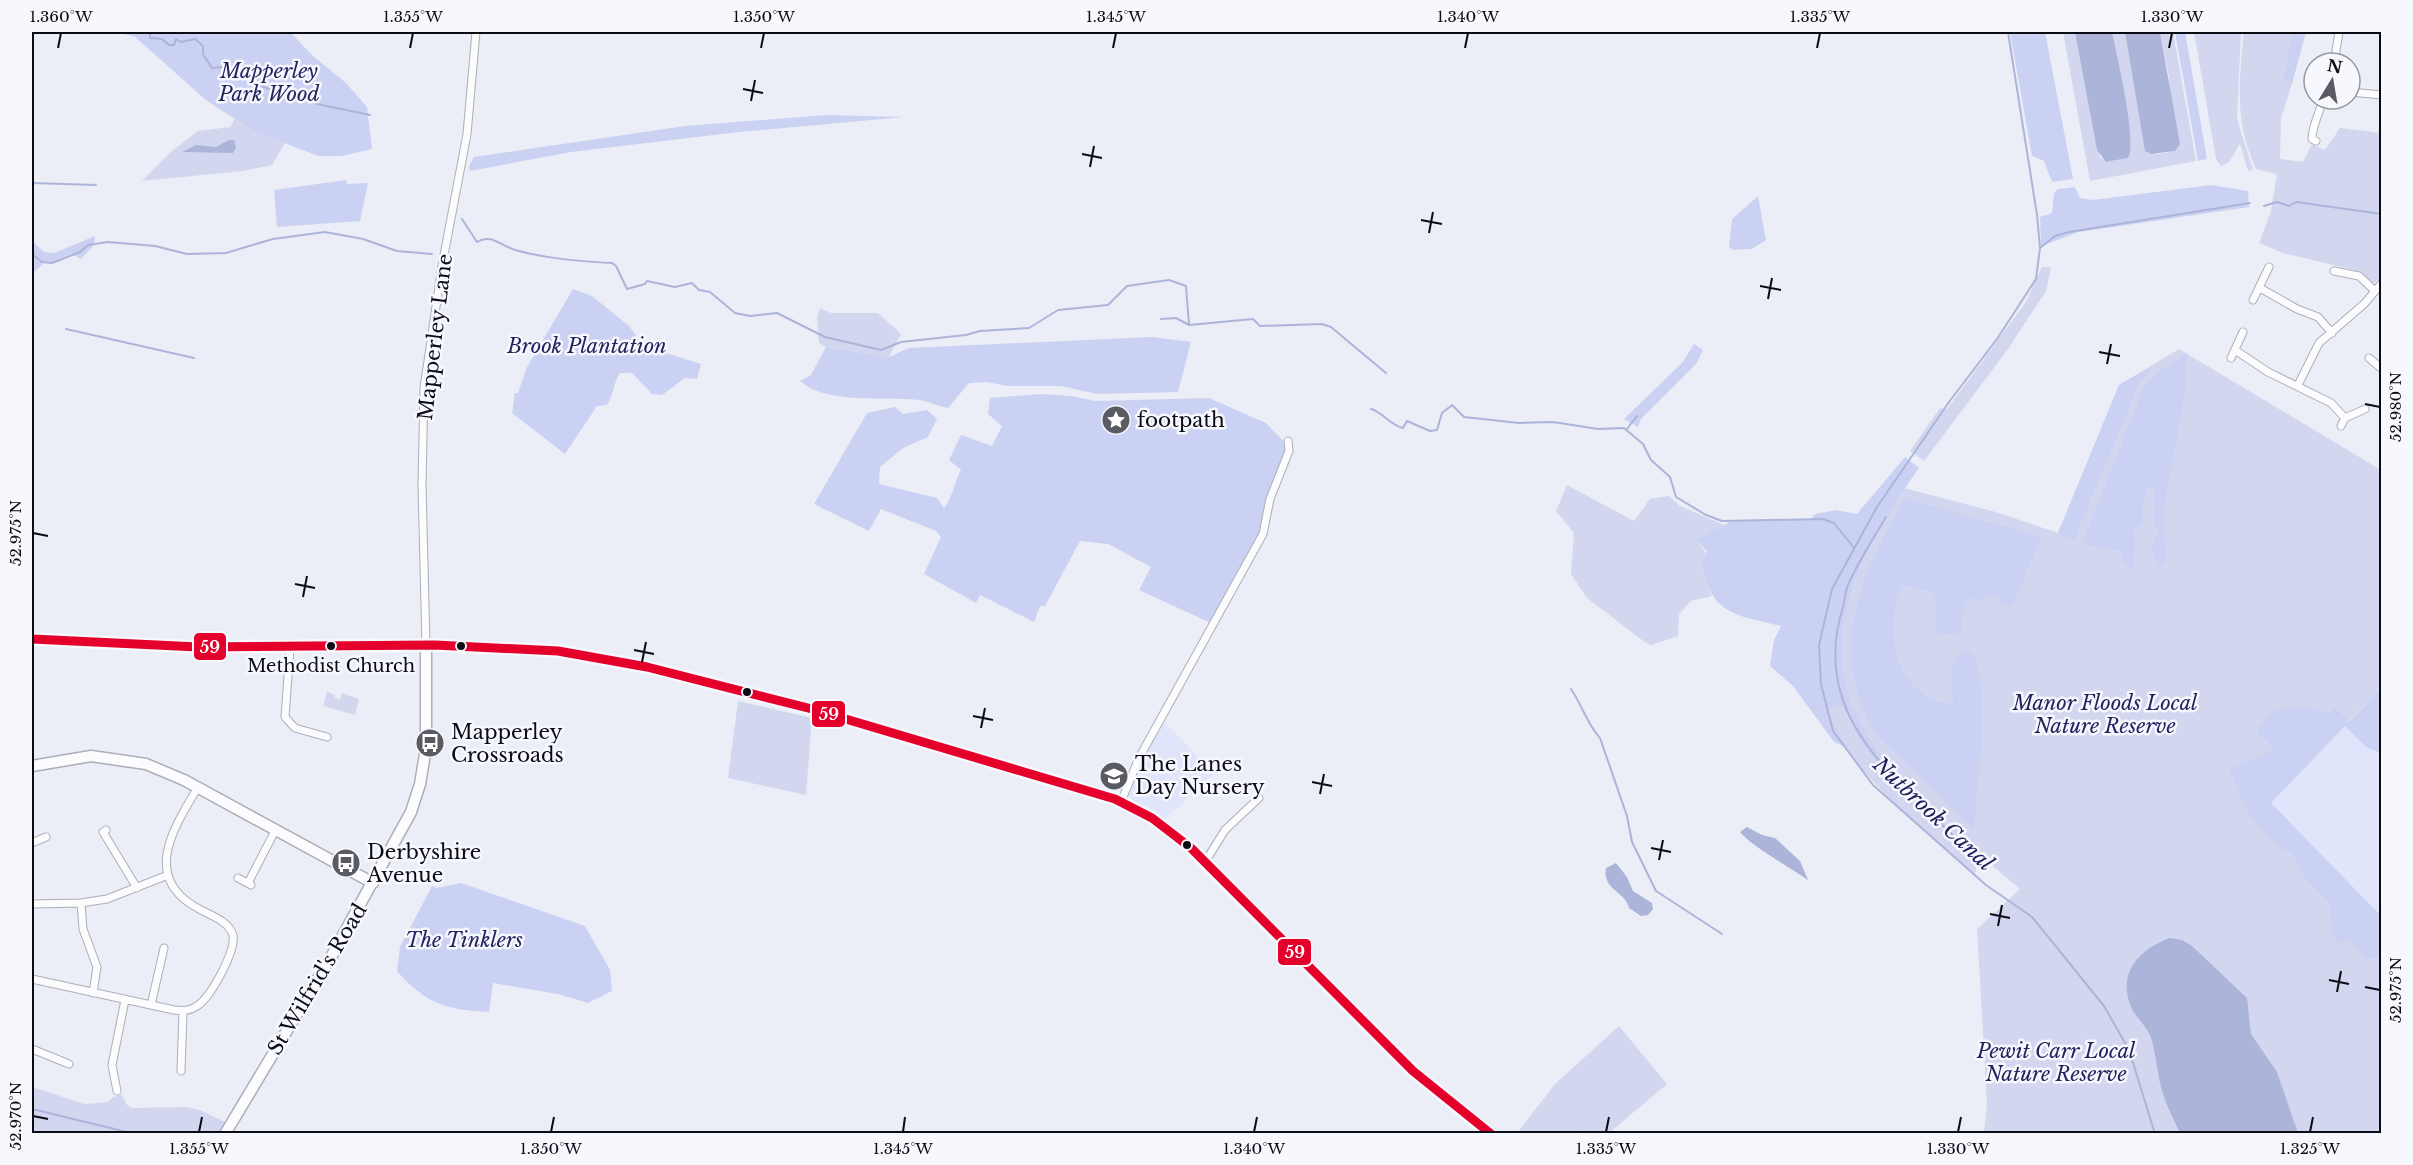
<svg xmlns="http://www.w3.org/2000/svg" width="2413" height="1165" viewBox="0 0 2413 1165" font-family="'Libre Baskerville',serif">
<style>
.built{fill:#e0e5fb}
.green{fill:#d2d7ef}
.forest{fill:#cbd1f2}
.water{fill:#adb4d9}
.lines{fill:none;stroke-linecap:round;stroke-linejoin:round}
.stream{stroke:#adb4d9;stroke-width:2}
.street-casing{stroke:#adafb8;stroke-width:9}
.secondary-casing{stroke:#adafb8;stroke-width:13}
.primary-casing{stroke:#adafb8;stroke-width:13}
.street{stroke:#fcfcfe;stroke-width:7}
.secondary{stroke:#fcfcfe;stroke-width:10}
.primary{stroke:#fcfcfe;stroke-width:10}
.bus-1-casing{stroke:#f7f8fe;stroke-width:14}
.bus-1{stroke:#e4002b;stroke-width:9}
.ticks{fill:none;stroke:#0a0b13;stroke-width:2}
.bus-dot{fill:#0a0b13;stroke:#f7f8fe;stroke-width:2}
.labels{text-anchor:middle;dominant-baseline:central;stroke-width:5;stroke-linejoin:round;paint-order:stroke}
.bus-label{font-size:18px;fill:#0a0b13;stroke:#f7f8fe}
.park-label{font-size:20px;font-style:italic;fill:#22235f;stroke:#f7f8fe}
.street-label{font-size:20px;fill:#0a0b13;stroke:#f7f8fe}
.poi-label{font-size:20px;fill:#0a0b13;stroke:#f7f8fe;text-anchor:start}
.water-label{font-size:21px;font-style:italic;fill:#20205b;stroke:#f7f8fe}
.line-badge{stroke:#f7f8fe;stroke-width:2}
.badge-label{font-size:16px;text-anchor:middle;font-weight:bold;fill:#fff}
.neatline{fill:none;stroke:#0a0b13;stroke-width:2}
.ticks-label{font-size:15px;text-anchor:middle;fill:#0a0b13}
</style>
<rect width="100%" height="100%" fill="#ebeef6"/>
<path class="built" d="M1164,722L1214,774L1164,820L1130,799V794L1141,762Z
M2345,726L2381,730V916L2271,803Z"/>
<path class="green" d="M2063,32H2075L2100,157L2108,162L2128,158L2131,142L2112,32H2125L2147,153L2159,154L2175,151L2169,76L2160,32H2173L2196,161L2090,181Z
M2194,32H2241L2237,119L2253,170L2248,171L2240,144L2229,162L2221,166L2216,159Z
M2244,32H2292L2283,79L2292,84L2281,118L2280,159L2303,162L2312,144L2325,150L2340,128L2381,133L2382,274L2376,282L2372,283L2354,270L2283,253L2259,243L2271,211L2277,174L2256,169C2234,122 2239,81 2244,32Z
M235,119L254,131L285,143L272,165L243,171L142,181L173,150L198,131L230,127Z
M2042,267H2051L2046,291L2008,349L1924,461L1910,451L1940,408L1947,409L2026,302Z
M820,308L831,313H878L901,334L889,357L826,347L819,343L817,317Z
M2179,349L2381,470V688L2271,803L2381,916V1133H1984L1987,1104L1977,929L2020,889L1977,853L1979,857L1975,874C1938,842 1833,759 1829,710L1842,706L1859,740L1880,766L1846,704L1837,633L1849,580L1880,520L1904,488L1996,512L2058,533L2119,385Z
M1567,485L1634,521L1650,499L1669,496L1680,506L1724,525L1695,539L1706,553L1701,567L1712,596L1691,601L1679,614L1678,636L1651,645L1646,643L1587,598L1571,574L1574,533L1556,511Z
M327,692L335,695L334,698L340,700L342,693L359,699L355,715L323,706Z
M738,701L812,718L806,795L728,778Z
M1619,1026L1667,1084L1609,1133H1585L1583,1130L1577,1134L1517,1133L1555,1084Z
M32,1087L85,1104L108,1102L113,1097L122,1095L127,1105L132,1108L186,1107L200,1110L227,1123L220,1133H32Z"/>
<path class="forest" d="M112,32H290L312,55L346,83L367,107L372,149L342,156H318L254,131L207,101L134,36Z
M2010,32H2045L2073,179L2052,182L2044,161L2032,156Z
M2175,32H2185L2207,159L2198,161Z
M2292,32H2306L2292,84L2283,79Z
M826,115L904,117L739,132L571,152L470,171L469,166L474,157L685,126Z
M346,180L347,184L368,183L360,221L277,227L274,190Z
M2211,185L2248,191L2249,207L2079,232L2041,246L2040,217L2052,213L2054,193L2058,189L2075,187L2080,198L2093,200Z
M1758,196L1766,240L1752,249L1733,250L1729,247L1732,219Z
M95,236L94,245L81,259L71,254L52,262L46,261L32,274V241L44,252L54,253Z
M573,289L592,296L629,326L640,341L653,349L701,364L697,379L685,378L662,395L652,394L632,373H620C613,383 614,394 607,405L597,406L565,454L512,413L515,393H518L527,367Z
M1152,337L1191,342L1178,392L1097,394L1061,386H1007L987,382L969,383L948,408C939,406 929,402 920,400C887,396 826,405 800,381L811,375L826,347L889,357L909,348Z
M1694,344L1703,350L1696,364L1641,419L1638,427L1624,419L1683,362Z
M2188,353L2184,399L2163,514L2166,559L2159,570L2151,547L2159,530L2154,524L2155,487L2148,488L2143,503V525L2134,529L2135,548L2132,570L2124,563L2121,551L2082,544L2144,387L2153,376Z
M2149,368H2151L2139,384L2074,540L2058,533L2119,385Z
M1041,394L1071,396L1095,401L1209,398L1266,423L1285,443L1287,451L1266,498L1260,532L1211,623L1139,590L1151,567L1108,544L1080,541L1045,606H1040L1034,622L980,595L976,603L924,574L941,537L936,531L881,509L869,531L814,504L867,413L895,407L903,414L927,410L937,419L928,437L903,448L880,467L879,484L937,498L944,508C953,496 954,483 961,470L949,460L961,435L992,446L1002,426L988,414L990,398Z
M1905,457L1919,468C1851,564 1802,657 1886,761L1880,766L1859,740L1842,706L1829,710V716L1848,748L1834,742L1793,686L1770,666L1774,640L1781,626C1758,620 1724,617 1712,594C1707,585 1705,575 1701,567L1707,551L1695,539L1732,521L1811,519L1815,514L1836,510L1857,514Z
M1910,500L2042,537L2011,608L2001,604L1998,595L1981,601L1968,598L1964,606L1961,630L1955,635L1938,633C1931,618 1942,608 1931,592L1904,585C1881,627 1895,700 1953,704C1953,683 1945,664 1964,650L1975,656C1991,705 1977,778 1974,830L1876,734C1827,653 1859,578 1903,502Z
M2381,688V753L2366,747L2345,726L2271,803L2381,916V956L2366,960L2348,939L2339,945L2332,932L2330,902C2314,888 2299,877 2294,855C2250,830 2249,812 2229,770C2245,760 2259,760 2275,748L2257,733C2269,701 2301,704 2329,713L2336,708L2349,722Z
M461,883L585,926L610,970L612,991L588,1003L558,994L493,983L489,1012C447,1010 426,1004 397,971L400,947L432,886L437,888Z"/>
<path class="water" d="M2075,32H2112C2116,51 2138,145 2128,158L2106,162L2097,150Z
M2125,32H2160L2180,144L2175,151L2151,154L2145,151Z
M229,140H234L236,147L233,153L182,152L196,145L216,147Z
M1747,827L1762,835L1775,838L1800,861L1808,880C1791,868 1750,845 1740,832Z
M1616,863L1627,877L1633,891L1652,903L1653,909L1648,915L1641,916L1629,908C1625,891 1602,890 1606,868Z
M2170,938L2182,940L2192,946L2247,998L2251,1034L2277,1072L2298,1133H2180C2173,1118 2165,1103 2161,1087C2157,1071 2156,1054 2151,1038C2147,1026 2136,1018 2131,1007C2117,973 2139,949 2170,938Z"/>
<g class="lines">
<path class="stream" d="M150,32V38L162,39L169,45H174L176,39L181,42L195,39L203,46V54L212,68L223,67L234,73L245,67L257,84L269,89L295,97H309L317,104L370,115
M2008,32L2037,215L2040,248L2036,279L1997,339L1949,402L1877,507L1832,589L1819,645L1821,684L1833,731L1873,785L1986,885L2032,917L2104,1006L2129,1050L2155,1134
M32,183L96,185
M2264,206L2277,202L2289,206L2296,202L2382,214
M462,219L477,242C491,233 501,246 515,250C547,259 579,261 612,263L616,266L627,289L645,284L647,281L675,287L692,283L699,290L710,292L735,313L750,316L777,313L825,337L881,350L901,342L966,335L980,331L1029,328L1058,310L1108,305L1127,286L1169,280L1186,286L1189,325
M2040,248L2055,236L2069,232L2250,203
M32,254L42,262L52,263L80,252L88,245L108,242L155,246L187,254L226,253L273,239L325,232L363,239L397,251L432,254
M1161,319L1176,318L1189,325L1253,319L1260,326L1322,324L1331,327L1386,373
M66,329L194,358
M1371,409C1384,413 1390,425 1403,428L1407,421L1430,431L1437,430L1442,413L1452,405L1464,417L1519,423L1553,422L1598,429L1624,428L1643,444L1651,460L1670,477L1676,497L1706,515L1722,521L1823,519L1834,523L1854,548
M1626,430L1637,416
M1886,517C1873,539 1858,562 1848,585C1845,592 1845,600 1843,607C1805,728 1914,789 1983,866
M1571,689C1582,705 1587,724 1600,738L1627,816L1632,842L1656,891L1722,934
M32,1109L135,1134"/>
<g class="street-casing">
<path id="street" d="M2334,63L2339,32
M2350,92L2382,95
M2316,141L2312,139C2312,126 2320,112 2323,99
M2334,271L2359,276L2375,291
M2260,288L2297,309L2318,317L2332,333
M2253,300L2269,267
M2235,350L2268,372L2331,403L2345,418
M2231,358L2243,332
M2369,358L2382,369
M2298,385L2319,343L2364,304L2382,283
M2341,426L2345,418L2365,409
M426,645L422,485L424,388L442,266L467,134L476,32
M290,648L285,717L295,728L327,737
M1121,802L1139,758L1263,534L1270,499L1289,451L1288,441
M106,830L103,832L137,888
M32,843L46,837
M1205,862L1225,830L1259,798
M238,878L251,885
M248,883L276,829
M81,903L83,929L97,967L93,993
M32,904L81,903L107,899L168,875
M32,979L174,1010C183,1011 190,1011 197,1006C211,997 236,951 233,935C228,921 214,917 201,910C140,879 173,829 198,787
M151,1005L164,948
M32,1049L69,1064
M181,1071L183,1011
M117,1091L112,1065L125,1000"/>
</g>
<g class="secondary-casing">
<path id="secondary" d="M32,766L91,756L146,764L184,780L373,883
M225,1134L331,957L411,812L420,784L426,748V645"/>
</g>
<g class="primary-casing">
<path id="primary" d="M32,639L198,647L435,645L558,651L647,667L812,709L1115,799L1152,818L1191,848L1413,1071L1492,1134"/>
</g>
<use href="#street" class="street"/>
<use href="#secondary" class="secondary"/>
<use href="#primary" class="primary"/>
<g class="bus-1-casing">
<path id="bus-1" d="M32,639L198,647L435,645L558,651L647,667L812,709L1115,799L1152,818L1191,848L1413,1071L1491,1134"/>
</g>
<use href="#bus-1" class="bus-1"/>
</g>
<path class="ticks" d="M58,48L61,33M410,48L413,33M761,48L764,33M1113,48L1116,33M1465,48L1468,33M1817,48L1820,33M2169,48L2172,33M743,89L763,93M751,101L755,80M1082,154L1102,158M1090,167L1094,146M1421,220L1442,224M1429,233L1433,212M1760,286L1781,290M1768,299L1772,278M2099,352L2120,356M2107,364L2111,344M2365,404L2380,407M33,533L48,536M295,584L315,588M303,597L307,576M634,650L654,654M642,662L646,642M973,716L993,720M981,728L985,708M1312,782L1332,786M1320,794L1324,774M1651,848L1671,852M1659,860L1663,840M1990,914L2010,918M1998,926L2002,905M2329,980L2349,984M2365,987L2380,990M2337,992L2341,971M33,1116L48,1119M199,1132L202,1117M551,1132L554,1117M903,1132L905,1117M1254,1132L1257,1117M1606,1132L1609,1117M1958,1132L1961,1117M2310,1132L2313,1117"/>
<defs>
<g id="sight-disc" transform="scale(1.5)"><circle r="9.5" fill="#595a62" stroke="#f7f8fe"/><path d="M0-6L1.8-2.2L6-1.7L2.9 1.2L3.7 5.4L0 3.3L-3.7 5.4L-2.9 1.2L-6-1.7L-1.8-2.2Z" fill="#fff"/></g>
<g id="bus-disc" transform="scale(1.5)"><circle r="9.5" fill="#595a62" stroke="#f7f8fe"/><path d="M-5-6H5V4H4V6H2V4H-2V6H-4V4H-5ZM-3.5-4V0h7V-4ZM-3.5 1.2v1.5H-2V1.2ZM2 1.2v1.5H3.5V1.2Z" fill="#fff"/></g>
<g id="school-disc" transform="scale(1.5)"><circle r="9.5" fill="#595a62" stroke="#f7f8fe"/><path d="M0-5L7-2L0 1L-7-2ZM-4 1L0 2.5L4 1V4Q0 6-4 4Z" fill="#fff"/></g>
</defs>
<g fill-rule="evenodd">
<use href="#sight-disc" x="1116" y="420"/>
<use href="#bus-disc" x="430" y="743"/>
<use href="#school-disc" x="1114" y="776"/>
<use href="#bus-disc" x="346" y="863"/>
</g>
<g class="bus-dot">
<circle cx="331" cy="646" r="5"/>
<circle cx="461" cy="646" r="5"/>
<circle cx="747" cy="692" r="5"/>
<circle cx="1187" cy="845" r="5"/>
</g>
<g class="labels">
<g class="bus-label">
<text x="331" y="666">Methodist Church</text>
</g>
<g class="park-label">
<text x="269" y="71">Mapperley<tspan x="269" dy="23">Park Wood</tspan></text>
<text x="587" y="346">Brook Plantation</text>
<text x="2105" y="703">Manor Floods Local<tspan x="2105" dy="23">Nature Reserve</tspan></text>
<text x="464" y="940">The Tinklers</text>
<text x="2056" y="1051">Pewit Carr Local<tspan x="2056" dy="23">Nature Reserve</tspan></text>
</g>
<g class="street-label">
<text transform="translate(435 337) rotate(-83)">Mapperley Lane</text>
<text transform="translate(317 979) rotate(-59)">St Wilfrid's Road</text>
</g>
<g class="poi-label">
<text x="1137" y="420">footpath</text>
<text x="451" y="732">Mapperley<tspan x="451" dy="23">Crossroads</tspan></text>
<text x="1135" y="764">The Lanes<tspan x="1135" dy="23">Day Nursery</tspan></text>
<text x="367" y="852">Derbyshire<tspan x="367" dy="23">Avenue</tspan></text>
</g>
<g class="water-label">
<text transform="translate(1933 814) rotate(43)">Nutbrook Canal</text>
</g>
</g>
<g class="line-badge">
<rect x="193" y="632" width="34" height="29" rx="6" fill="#e4002b"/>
<rect x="811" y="700" width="35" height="28" rx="6" fill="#e4002b"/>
<rect x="1277" y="938" width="35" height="28" rx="6" fill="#e4002b"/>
</g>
<g class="badge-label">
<text x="210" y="653">59</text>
<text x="829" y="720">59</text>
<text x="1295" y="958">59</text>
</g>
<rect width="2413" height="1165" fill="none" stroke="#f7f8fe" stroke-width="66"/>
<g transform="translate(2332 81) rotate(11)"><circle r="28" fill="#f7f8fe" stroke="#9899a0" stroke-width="1.5"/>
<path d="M0-4.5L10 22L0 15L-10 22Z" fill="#595a62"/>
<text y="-9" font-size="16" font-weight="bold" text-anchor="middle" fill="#0a0b13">N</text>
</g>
<rect x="33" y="33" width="2347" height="1099" class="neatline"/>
<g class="ticks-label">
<text x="61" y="22">1.360°W</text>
<text x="413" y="22">1.355°W</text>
<text x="764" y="22">1.350°W</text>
<text x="1116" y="22">1.345°W</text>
<text x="1468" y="22">1.340°W</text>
<text x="1820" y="22">1.335°W</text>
<text x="2172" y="22">1.330°W</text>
<text transform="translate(2396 407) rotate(-90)" y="5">52.980°N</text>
<text transform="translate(16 533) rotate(-90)" y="5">52.975°N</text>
<text transform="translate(2396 990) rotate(-90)" y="5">52.975°N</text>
<text transform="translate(16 1116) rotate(-90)" y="5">52.970°N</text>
<text x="199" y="1154">1.355°W</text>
<text x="551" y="1154">1.350°W</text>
<text x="903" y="1154">1.345°W</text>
<text x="1254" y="1154">1.340°W</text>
<text x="1606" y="1154">1.335°W</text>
<text x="1958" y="1154">1.330°W</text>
<text x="2310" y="1154">1.325°W</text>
</g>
</svg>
